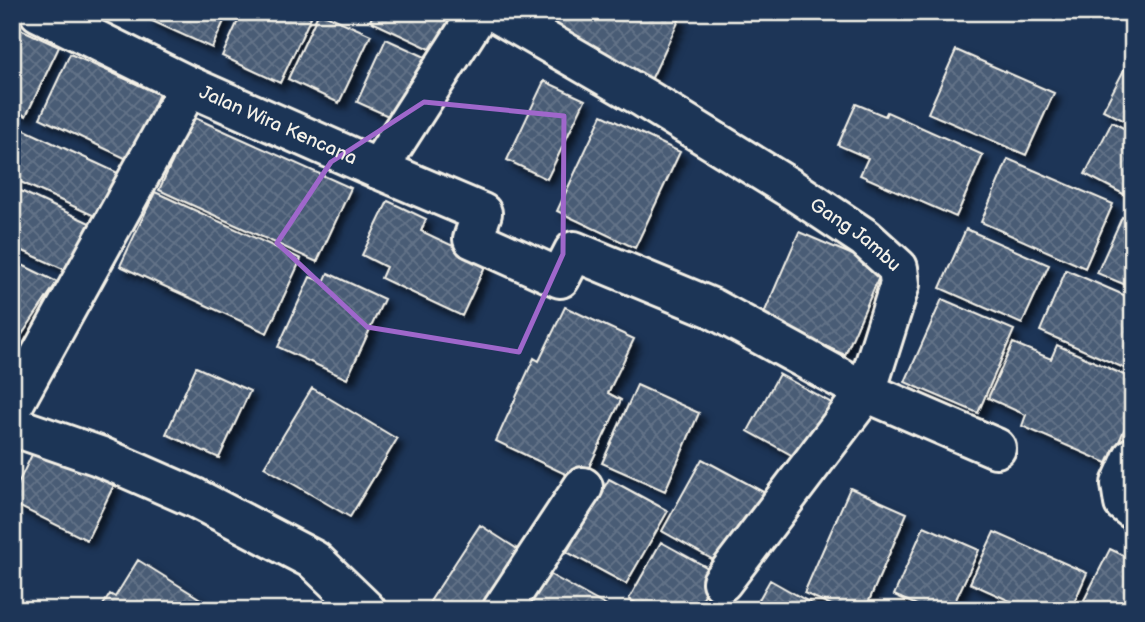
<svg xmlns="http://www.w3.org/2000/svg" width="1145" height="622" viewBox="0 0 1145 622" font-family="'Balsamiq Sans',sans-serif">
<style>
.building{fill:url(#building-cross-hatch);stroke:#f4f1e8;stroke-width:2;filter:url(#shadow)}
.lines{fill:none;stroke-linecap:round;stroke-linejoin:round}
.street-casing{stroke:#f4f1e8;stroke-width:44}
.street{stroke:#1d3557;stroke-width:38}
.marked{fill:none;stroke:#9f67cb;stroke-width:5;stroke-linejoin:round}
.labels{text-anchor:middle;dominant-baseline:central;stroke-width:5;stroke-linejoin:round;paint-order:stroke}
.street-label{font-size:19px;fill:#f4f1e8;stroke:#1d3557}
</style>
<defs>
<pattern id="building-cross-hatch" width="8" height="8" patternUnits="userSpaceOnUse" patternTransform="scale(1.75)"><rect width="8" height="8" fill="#485b74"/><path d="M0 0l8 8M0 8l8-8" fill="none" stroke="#637388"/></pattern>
<filter id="shadow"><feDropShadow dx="6" dy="6" stdDeviation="3.5" flood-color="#0009"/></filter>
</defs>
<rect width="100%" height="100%" fill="#1d3557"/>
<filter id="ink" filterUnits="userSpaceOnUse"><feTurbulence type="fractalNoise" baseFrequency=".0143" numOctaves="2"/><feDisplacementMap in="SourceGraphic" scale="14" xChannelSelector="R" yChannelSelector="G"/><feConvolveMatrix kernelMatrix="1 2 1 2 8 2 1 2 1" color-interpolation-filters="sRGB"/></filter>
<g filter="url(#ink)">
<path class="building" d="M154,12H228L212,48L150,20Z
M242,12H300L311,17L280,83L222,56Z
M319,12L371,35L339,103L288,79Z
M374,12H463L443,55L370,21Z
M506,12H667L680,18L651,80Z
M12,25L59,47L26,116L12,109Z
M386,39L434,61L404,123L357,102Z
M956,50L1054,93L1026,155L928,113Z
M70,54L159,94L129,160L40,118Z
M1125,68L1133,71V125L1103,110Z
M544,81L585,100L547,179L507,160Z
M856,104L885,116L887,112L983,155L956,217L860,175L868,158L838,145Z
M602,115L680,152L635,248L557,211Z
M193,117L351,188L317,262L159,190Z
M1112,122L1133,133V199L1085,174Z
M12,124L133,180L112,224L12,178Z
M1008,159L1113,204L1085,268L981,222Z
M12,187L94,225L72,273L12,246Z
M155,192L301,259L267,333L120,266Z
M388,201L426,219L421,231L487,262L462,316L381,278L386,267L362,255Z
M1122,217L1133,222V288L1097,273Z
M966,229L1049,265L1022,324L940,288Z
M799,232L883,268L845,355L762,318Z
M12,260L57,282L13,348H12Z
M1066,270L1133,299V372L1040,331Z
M328,273L384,299L347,379L278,347L310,277L324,282Z
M942,299L1014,330L978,413L905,382Z
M565,307L634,339L608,393L621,400L582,482L496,441L534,358L539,361Z
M1013,343L1051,359L1057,345L1133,379V410L1109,464L1022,426L1026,415L988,398Z
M196,367L250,391L219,458L166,434Z
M779,374L835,405L804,462L748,431Z
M637,385L699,413L665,491L602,463Z
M312,388L397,439L350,517L264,467Z
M37,444L115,483L87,540L12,503V496Z
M702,459L767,494L726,567L662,531Z
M609,479L668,511L626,584L567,552Z
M850,488L907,513L865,610H843L804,593Z
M480,525L525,554L488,610L425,609Z
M924,526L979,550L951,610H928L894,595Z
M994,532L1087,573L1071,610H1030L970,583Z
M661,542L717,573L696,610H648L629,599Z
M1110,549L1133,560V610H1079Z
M138,560L218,610H100L110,594L115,597Z
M540,569L612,609L518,610Z
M770,580L823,610H753Z"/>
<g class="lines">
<g class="street-casing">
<g id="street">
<path d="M39,12L189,86"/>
<path id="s1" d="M495,12L644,98L790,188L865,238L898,268L900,284L866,392L722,582"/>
<path d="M378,169L482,213L473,239L560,278L574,251L712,308L866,392L996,448"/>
<path id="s2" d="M12,407L189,86L378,169L479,12"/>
<path d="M12,426L99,456L195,498L314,560L366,610"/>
<path d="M1133,457L1121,484L1124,503L1133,510"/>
<path d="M502,610L583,487"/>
</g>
</g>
<use href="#street" class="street"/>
</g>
</g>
<path class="marked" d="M424,102L564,116L563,254L519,352L367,327L277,243L331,162Z"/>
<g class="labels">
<g class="street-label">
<text stroke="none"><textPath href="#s2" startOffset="464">Jalan Wira Kencana</textPath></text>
<text stroke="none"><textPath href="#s1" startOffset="424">Gang Jambu</textPath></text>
</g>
</g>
<rect width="1145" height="622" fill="none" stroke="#1d3557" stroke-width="42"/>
<rect x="21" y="21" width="1103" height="580" fill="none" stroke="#f4f1e8" stroke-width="2.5" filter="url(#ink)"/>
</svg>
